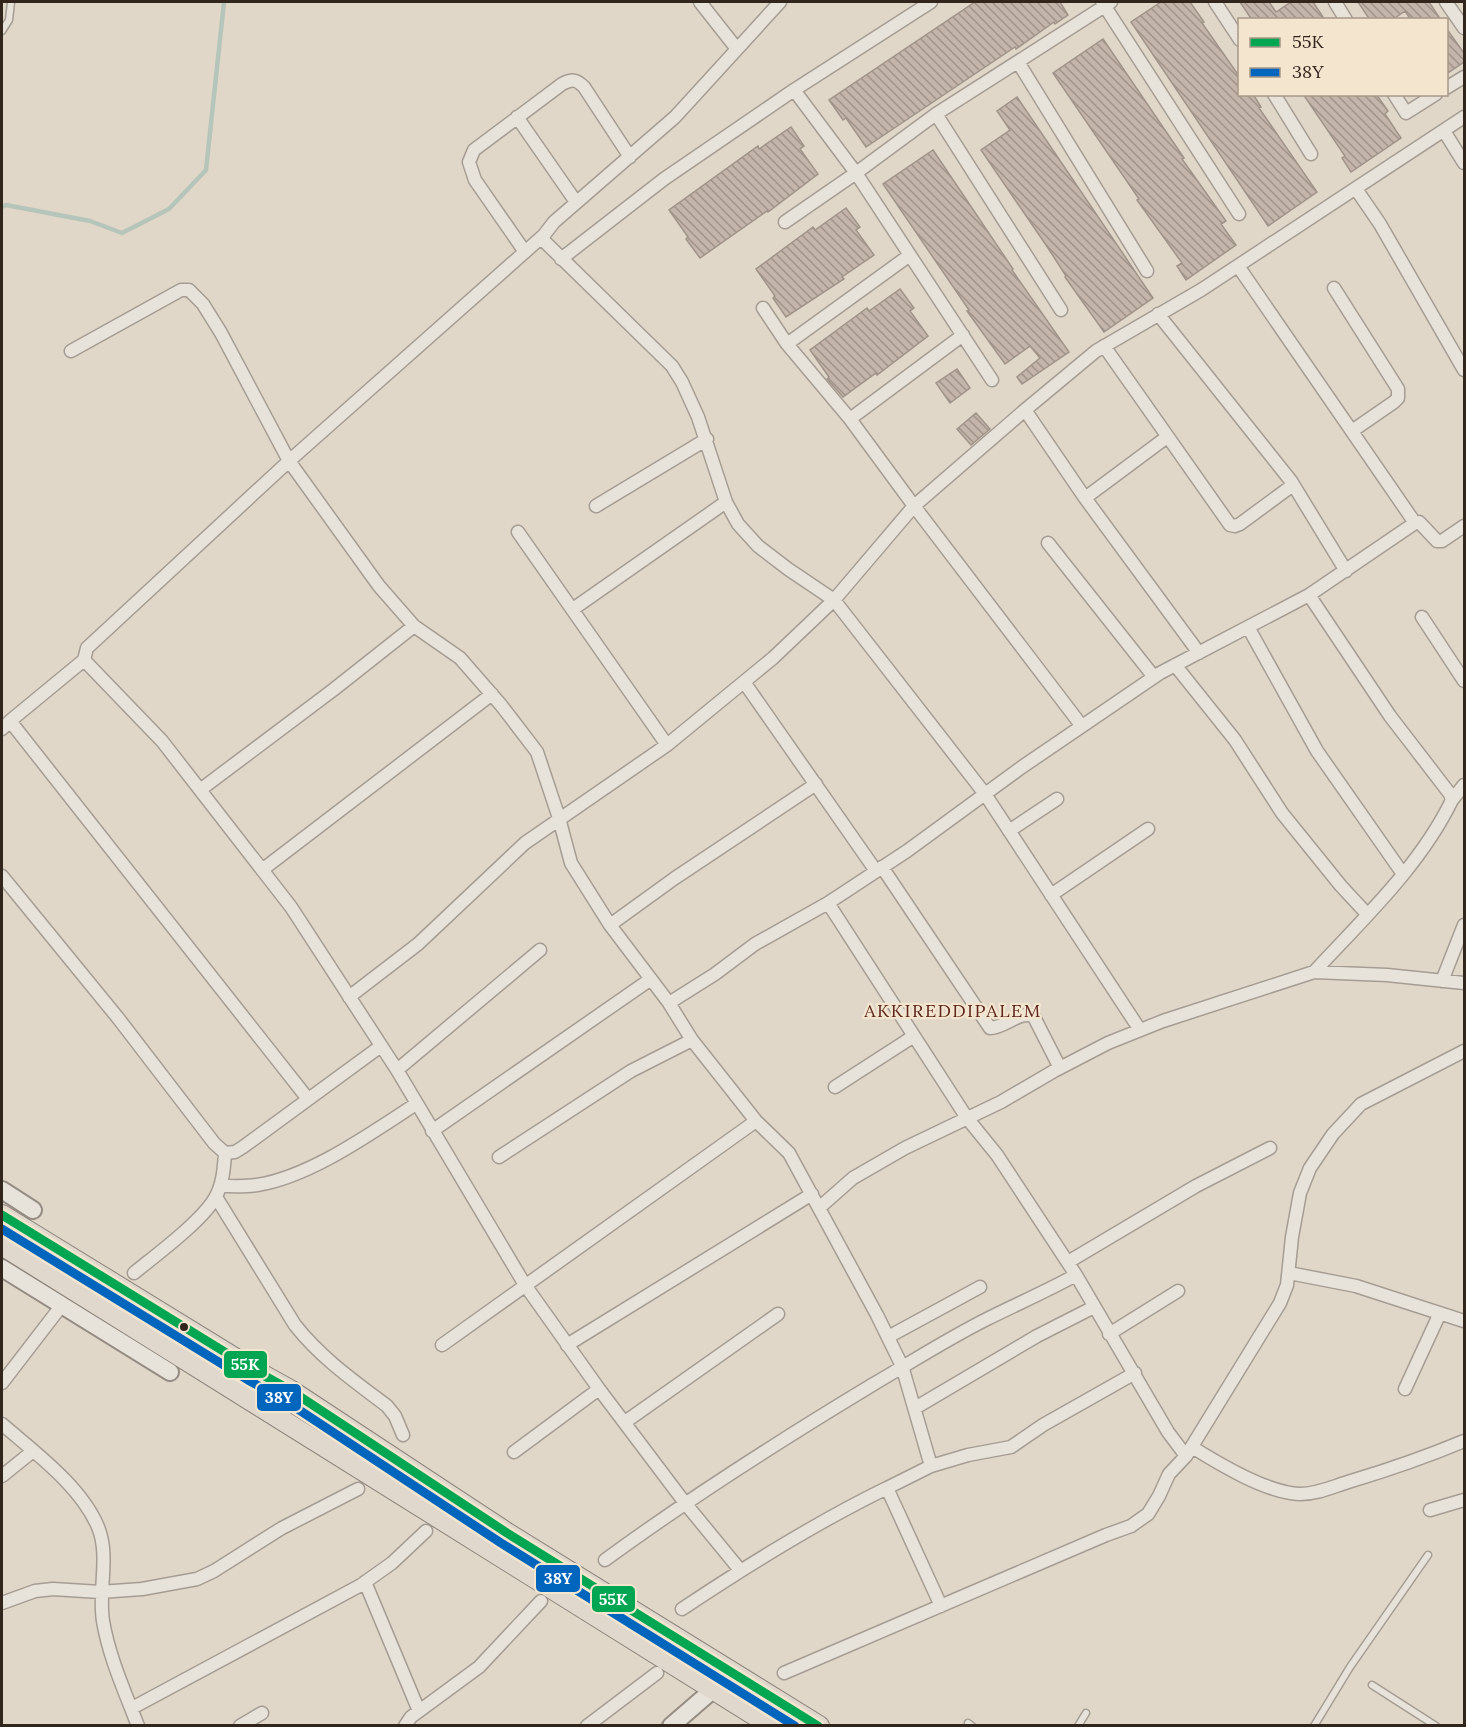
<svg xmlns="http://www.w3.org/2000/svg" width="1466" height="1727" viewBox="0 0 1466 1727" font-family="Lora,serif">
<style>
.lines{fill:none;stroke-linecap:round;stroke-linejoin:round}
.stream{stroke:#b5c5b9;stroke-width:4.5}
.building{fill:url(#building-back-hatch);stroke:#a09389;stroke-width:1.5}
.lane-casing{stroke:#a59d93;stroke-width:9}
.street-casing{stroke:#a59d93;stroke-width:15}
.secondary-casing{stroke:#958c83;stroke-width:20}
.primary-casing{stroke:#8b8279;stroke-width:22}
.lane{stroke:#e8e3da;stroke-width:6}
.street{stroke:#e8e3da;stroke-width:12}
.secondary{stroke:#e8e3da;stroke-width:16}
.primary{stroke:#e0d8cc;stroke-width:20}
.bus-1-casing{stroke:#f3e5ce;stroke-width:14}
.bus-2-casing{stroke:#f3e5ce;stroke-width:14}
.bus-1{stroke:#00a651;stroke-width:9}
.bus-2{stroke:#0065bd;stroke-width:9}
.bus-dot{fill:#32251c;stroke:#f3e5ce;stroke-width:2}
.labels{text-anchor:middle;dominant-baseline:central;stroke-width:4.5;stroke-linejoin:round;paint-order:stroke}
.neighbourhood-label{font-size:18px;letter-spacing:1.5px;fill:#5c261e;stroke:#f3e5ce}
.line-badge{stroke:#f3e5ce;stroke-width:2}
.badge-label{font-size:16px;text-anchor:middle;font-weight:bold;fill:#fff}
</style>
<defs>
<pattern id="building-back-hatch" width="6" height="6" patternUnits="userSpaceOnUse" patternTransform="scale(1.5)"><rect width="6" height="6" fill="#c4b5aa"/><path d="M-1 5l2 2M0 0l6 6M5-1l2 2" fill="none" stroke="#a0938a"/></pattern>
</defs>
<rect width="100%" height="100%" fill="#e0d7c9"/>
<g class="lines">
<path class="stream" d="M2,207L6,205L90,221L122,233L169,209L206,170L224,2"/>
</g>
<path class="building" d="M975,2H1060L1068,15L1055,24L1054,22L1016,49L1015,47L866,147L846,118L843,120L829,100Z
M1161,2H1190L1204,22L1202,23L1239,76V94H1253L1261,107L1259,108L1317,192L1268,226L1131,22Z
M1240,2H1269L1276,12L1291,2H1313L1325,20H1252Z
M1358,2H1429L1441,20H1411L1405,11L1392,20H1370Z
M1446,28L1464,53V62L1446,74Z
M1103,39L1184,158L1182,159L1226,221L1221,224L1236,245L1186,280L1177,266L1182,263L1137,200L1139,199L1053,73Z
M1303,94H1376L1388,111L1385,114L1401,138L1351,172L1342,158L1345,156Z
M1017,97L1153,298L1104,332L1065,277L1066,276L1048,248L981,150L1010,130L997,111Z
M791,127L804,146L800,149L818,174L768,212L767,211L700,258L686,239L688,237L669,210L758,146L759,149Z
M933,150L1013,269L1012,270L1069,352L1022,384L1017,377L1040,358L1030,346L1005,364L967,311L969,310L883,184Z
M846,208L860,227L856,230L874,255L842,277L844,279L786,317L773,298L775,296L756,269L813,227L815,230Z
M900,289L914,308L910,311L928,336L877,375L876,373L843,397L827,379L829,377L810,350L867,308L869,311Z
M957,369L970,388L950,403L936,383Z
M976,413L990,429L971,445L957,429Z"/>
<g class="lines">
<g class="lane-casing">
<path id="lane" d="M2,31L9,20L11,2
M1372,1685L1436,1726
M968,1723L972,1726
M1078,1726L1086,1713
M1314,1726L1350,1667L1428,1555"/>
</g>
<g class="street-casing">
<path id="street" d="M700,2L737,49
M780,2L675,117L554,222L544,235V241L672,366L682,382L698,417L726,502L738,524L758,546L788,569L834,600L985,794L1140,1030
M1102,2L1239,214
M1215,2L1240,40
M1335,2L1346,20
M1446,2L1464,28
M1018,62L1147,271
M1446,88L1464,77
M794,90L931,2
M1274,94L1311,154
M1394,94L1406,113L1436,94
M936,114L1061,310
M517,117L576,202
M1444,131L1464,163
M1356,189L1380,224L1464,370
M544,235L289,461L87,648L84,660L162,741L291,907L397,1070L525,1285L599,1389L685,1503L740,1570
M525,252L475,180L469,162L474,150L562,84C572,79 576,79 584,87L630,157
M561,259L664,179L794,90L856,173L785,222
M1238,266L1415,523
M1334,288L1398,389V398L1394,402L1352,431
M763,308L787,344L850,419L914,506L1025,410L1096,351L1201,290L1464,117
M1158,314L1291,481L1346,571
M787,344L910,255
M1104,346L1230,525L1235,526L1240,524L1293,485
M71,351L181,290H189L203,304L221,333L289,461L379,586L414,626L460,658L501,705L537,752L559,818L571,863L610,925L669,1003L692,1040L756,1121L789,1153L877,1315L902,1366L931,1466L968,1455L1011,1447L1043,1425L1135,1373
M992,380L856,173L936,114L1111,2
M1025,410L1085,498L1199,653
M850,419L963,335
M1085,498L1167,437
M596,506L707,439
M518,532L667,745
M1048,543L1154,677
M1309,595L1390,716L1450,794L1452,800C1420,866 1363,919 1314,972
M573,609L726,502
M1422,617L1464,681
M1248,627L1317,751L1403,874
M1175,665L1235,740L1282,813L1341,886L1367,914
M744,682L876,871
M10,721L84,660
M2,729L10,721L308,1099
M200,790L333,690L414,626
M1452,800L1464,785
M1009,831L1057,799
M882,867L990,1028C1005,1028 1021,1009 1034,1017L1060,1068
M262,870L492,694
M2,876L118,1018L214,1143L225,1153L235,1152L243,1147L381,1046
M1051,895L1148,829
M828,903L967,1118L997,1155L1076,1275L1168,1432L1186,1456
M610,925L675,878L816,784
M1442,981L1464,925
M349,997L418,944L525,843L667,745L773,658L834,600L914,506L1081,725
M669,1003L715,974L755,944L828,903L907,851L1022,767L1160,673L1309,595L1415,523L1419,522L1437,541H1442L1464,526
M397,1070L540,950
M835,1087L914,1036
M432,1131L651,979
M499,1157L631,1071L692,1040
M220,1186C232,1186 245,1187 257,1185C310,1177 371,1133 416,1104
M216,1197L295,1325C321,1358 354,1381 387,1406L395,1416L403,1435
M819,1208L853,1178L905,1148L1001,1102L1054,1071L1108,1043L1163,1021L1314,972L1387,975L1464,983
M1068,1262L1196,1186L1270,1148
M134,1273C156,1255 202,1221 215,1198C223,1184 224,1168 225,1153
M1289,1273L1356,1286L1464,1321
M1109,1334L1178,1291
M888,1337L980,1287
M442,1345L756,1121
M567,1345L812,1194
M2,1383L62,1305
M1405,1389L1440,1313
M915,1408L1037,1336L1094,1307
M625,1422L778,1314
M2,1424C34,1452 81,1486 98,1527C110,1556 98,1589 103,1621C109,1657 125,1692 138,1726
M1192,1447C1219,1464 1267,1493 1300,1494C1317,1494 1332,1487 1348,1482C1388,1470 1426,1457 1464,1441
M514,1452L599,1389
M931,1466L887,1488L941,1606
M2,1476L33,1451
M1430,1510L1464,1500
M605,1560C691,1497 781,1440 872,1385C910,1363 947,1339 987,1319C1017,1304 1047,1291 1076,1275
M365,1582L419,1711
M2,1603L35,1591L53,1589L100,1592L142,1589L197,1579L214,1571L282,1528L358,1489
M682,1609C748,1565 815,1523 887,1488
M784,1673L1106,1535L1131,1526L1148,1514L1159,1496L1169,1474L1186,1456L1280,1303L1287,1285L1292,1237L1300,1193L1310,1168L1333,1134L1361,1104L1464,1051
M132,1708L361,1585L392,1563L426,1531
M240,1726L262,1713
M405,1726L411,1717L479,1667L541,1601
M587,1726L657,1673"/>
</g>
<g class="secondary-casing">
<path id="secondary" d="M2,1190L33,1210
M2,1268L170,1372
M671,1726L715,1688"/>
</g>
<g class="primary-casing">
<path id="primary" d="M2,1215L254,1370L290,1390L507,1533L819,1726
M2,1245L772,1726"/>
</g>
<use href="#lane" class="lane"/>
<use href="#street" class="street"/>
<use href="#secondary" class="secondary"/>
<use href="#primary" class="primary"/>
<g class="bus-1-casing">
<path id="bus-1" d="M2,1215L254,1370L290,1390L507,1533L818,1726"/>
</g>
<g class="bus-2-casing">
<path id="bus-2" d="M2,1229L248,1380L284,1400L501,1543L795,1726"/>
</g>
<use href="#bus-1" class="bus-1"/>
<use href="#bus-2" class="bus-2"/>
</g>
<circle class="bus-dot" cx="184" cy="1327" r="5"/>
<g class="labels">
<g class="neighbourhood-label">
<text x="953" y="1010">AKKIREDDIPALEM</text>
</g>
</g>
<g class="line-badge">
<rect x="223" y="1350" width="45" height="29" rx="6" fill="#00a651"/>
<rect x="256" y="1383" width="46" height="29" rx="6" fill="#0065bd"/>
<rect x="535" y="1564" width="46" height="29" rx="6" fill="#0065bd"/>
<rect x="591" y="1585" width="45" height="28" rx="6" fill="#00a651"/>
</g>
<g class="badge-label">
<text x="245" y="1370">55K</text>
<text x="279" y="1403">38Y</text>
<text x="558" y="1584">38Y</text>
<text x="613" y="1605">55K</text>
</g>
<rect width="1466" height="1727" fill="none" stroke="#32251c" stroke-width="6"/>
<rect x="1238" y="18" width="210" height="78" fill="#f3e5ce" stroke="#a69887" stroke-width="1.5"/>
<rect x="1250" y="38" width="30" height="9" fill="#00a651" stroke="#a69887" stroke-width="1.5"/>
<text x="1292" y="48" font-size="18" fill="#32251c">55K</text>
<rect x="1250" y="68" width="30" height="9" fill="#0065bd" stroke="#a69887" stroke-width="1.5"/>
<text x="1292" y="78" font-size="18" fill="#32251c">38Y</text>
</svg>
